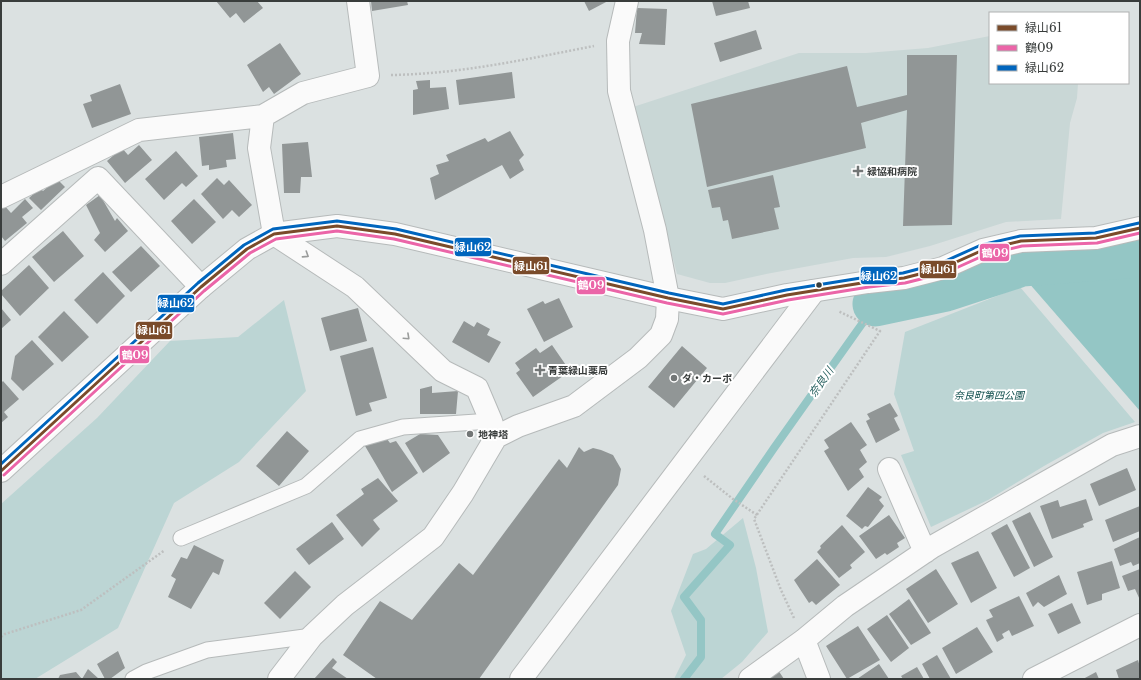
<svg xmlns="http://www.w3.org/2000/svg" width="1141" height="680" viewBox="0 0 1141 680" font-family="'Libre Baskerville','Noto Sans JP',serif">
<style>
.built{fill:#c9d7d6}
.green{fill:#bcd5d4}
.water{fill:#94c6c5}
.lines{fill:none;stroke-linecap:round;stroke-linejoin:round}
.stream{stroke:#94c6c5;stroke-width:8}
.river{stroke:#94c6c5;stroke-width:45}
.building{fill:#919696}
.lane-casing{stroke:#b6baba;stroke-width:17}
.street-casing{stroke:#b6baba;stroke-width:24}
.secondary-casing{stroke:#b6baba;stroke-width:24}
.path{stroke:#bdbfbf;stroke-width:2.5;stroke-dasharray:2 2;stroke-linecap:butt}
.lane{stroke:#fafafa;stroke-width:15}
.street{stroke:#fafafa;stroke-width:22}
.secondary{stroke:#fafafa;stroke-width:22}
.bus-1-casing{stroke:#fff;stroke-width:6}
.bus-2-casing{stroke:#fff;stroke-width:6}
.bus-3-casing{stroke:#fff;stroke-width:6}
.bus-1{stroke:#7a4b2a;stroke-width:3}
.bus-2{stroke:#eb65a8;stroke-width:3}
.bus-3{stroke:#0065bd;stroke-width:3}
.oneway{stroke:#9a9c9b}
.poi-dot{fill:#727676;stroke:#fff;stroke-width:1.5}
.bus-dot{fill:#393d3c;stroke:#fff;stroke-width:1.5}
.labels{text-anchor:middle;dominant-baseline:central;stroke-width:4;stroke-linejoin:round;paint-order:stroke}
.poi-label{font-size:10px;font-weight:bold;fill:#393d3c;stroke:#fff;text-anchor:start}
.park-label{font-size:10px;font-style:italic;fill:#0f4d4c;stroke:#fff}
.water-label{font-size:11px;font-style:italic;fill:#255f5e;stroke:#fff}
.line-badge{stroke:#fff;stroke-width:1.5}
.badge-label{font-size:11px;text-anchor:middle;font-weight:bold;fill:#fff}
</style>
<rect width="100%" height="100%" fill="#dbe1e1"/>
<path class="built" d="M990,36V83H1078L1077,98L1070,123L1061,219L1006,222L930,246L886,257L853,258L766,274L725,283H710L677,274L633,107L799,53H866L928,48Z"/>
<path class="green" d="M1020,287L1135,422L1103,433L1044,466L988,500L931,527L901,455L914,451L894,394L905,332Z
M284,300L306,391L239,462L174,503L118,628L35,679H1V504L97,418L170,341L238,337Z
M743,518L756,568L768,632L742,662L721,679H674L686,655L671,611L693,554L706,549Z"/>
<path class="water" d="M1140,273V411L1028,282Z"/>
<g class="lines">
<path class="stream" d="M684,679L701,657V620L684,597L730,545L715,534L774,448L869,314L875,304"/>
<path class="river" d="M875,304L946,289L1022,264L1140,255"/>
</g>
<path class="building" d="M216,1H257L263,8L244,23L236,13L230,18Z
M371,1H407L408,5L372,11Z
M584,1H608L589,11Z
M712,1H748L750,8L716,16Z
M637,8L667,9L665,45L639,44L642,33H635Z
M756,30L762,49L720,62L714,43Z
M280,43L301,74L274,94L269,87L263,92L247,65Z
M907,55H957L952,225L903,226L907,110L861,123L866,148L707,187L691,104L847,66L857,107L907,95Z
M512,72L515,98L459,105L456,80Z
M430,80V88L446,87L449,109L413,115V90L418,89L416,81Z
M120,84L131,114L92,128L83,104L92,101L90,95Z
M510,131L524,155L519,160L524,170L510,179L502,165L435,200L430,178L439,174L436,165L449,161L446,155L485,138L488,142Z
M233,133L236,159L226,160L227,167L209,170V165L202,166L199,137Z
M308,142L312,177H301L300,193H284L282,144Z
M139,145L152,160L125,183L107,161L122,148L128,155Z
M176,151L198,176L186,187L182,183L164,200L145,179Z
M773,175L780,207L774,208L779,229L732,239L728,220L723,221L720,207L712,208L708,190Z
M217,178L224,185L229,180L252,205L239,217L232,210L223,219L201,194Z
M57,179L65,187L41,210L29,198L40,188L43,191Z
M100,195L115,221L117,218L128,231L105,252L94,240L100,233L86,205Z
M25,199L33,208L22,217L27,223L5,241L1,236V208L4,205L11,213Z
M194,199L216,222L192,244L171,221Z
M63,231L84,256L54,282L32,257Z
M141,246L160,266L131,292L112,272Z
M29,265L49,288L20,316L1,294V291Z
M103,272L125,296L97,324L74,300Z
M559,298L573,327L544,342L527,309L543,301L545,304Z
M1,308L11,320L1,329Z
M358,308L367,341L330,351L321,318Z
M64,311L89,337L62,362L38,337Z
M464,321L474,327L477,322L490,329L487,335L501,342L489,363L452,342Z
M32,340L54,364L23,391L11,379L15,356Z
M552,345L570,371L533,397L516,373L520,370L515,363L536,348L540,353Z
M682,346L707,368L674,408L648,387Z
M373,347L387,398L369,403L372,411L356,416L340,356Z
M3,381L19,399L4,412L8,417L1,423V383Z
M432,386V393L458,391L456,414H420V389Z
M890,403L898,416L894,418L900,430L876,443L866,421L870,419L867,414Z
M851,422L867,445L860,450L867,462L859,469L864,477L848,491L824,451L829,448L824,440Z
M287,431L309,451L279,486L256,466Z
M420,434L438,435L450,453L423,473L405,443Z
M387,439L390,443L396,441L418,473L392,492L365,446Z
M579,447L584,452L593,448L601,450L613,455L621,469L618,485L479,679H377L343,655L380,601L412,620L459,563L473,575L559,459L567,468Z
M1127,468L1136,490L1099,506L1090,484Z
M378,478L398,501L373,520L380,529L362,547L336,515L364,494L361,489Z
M868,487L882,497L879,500L884,506L868,527L865,526L862,529L846,516Z
M1086,499L1093,520L1083,524L1084,527L1052,539L1040,506L1058,500L1060,507Z
M1140,506V531L1113,542L1105,520Z
M1030,512L1053,557L1034,567L1012,521Z
M889,515L905,538L897,543L899,547L887,555L885,553L876,559L859,536Z
M332,522L344,539L309,565L296,549Z
M1007,524L1030,568L1014,577L991,533Z
M842,525L865,552L850,565L852,568L839,578L817,552L821,548L820,546Z
M1140,537V563L1133,566L1131,562L1120,566L1114,549Z
M194,545L224,560L219,575L213,572L191,609L168,597L176,579L171,576L181,557L187,559Z
M978,551L997,588L971,603L951,563Z
M817,559L840,585L816,605L812,601L809,603L794,580Z
M1112,561L1120,588L1102,594V600L1087,605L1077,572Z
M936,569L958,604L928,623L906,589Z
M1140,569V600L1135,589L1128,591L1122,576Z
M295,571L311,587L280,619L264,603Z
M1059,575L1067,594L1044,607L1038,602L1033,607L1026,593Z
M1019,596L1034,626L1012,636L1009,630L1002,634L1004,638L997,642L986,620L993,617L989,610Z
M909,599L931,633L911,645L889,614Z
M1072,603L1081,623L1058,634L1048,614Z
M887,615L909,648L891,662L867,629Z
M858,626L880,660L847,679L826,646Z
M977,627L993,652L956,674L942,648Z
M118,651L125,668L110,679H105L97,664Z
M937,655L951,679H930L922,664Z
M333,658L337,662L332,668L348,679H314Z
M1138,660L1140,667V679H1119L1116,670Z
M879,664L889,679H857Z
M917,667L924,679H903L901,676Z
M88,669L99,679H58L60,675L76,672L82,679Z
M778,670L784,679H766Z
M1096,672L1099,679H1083Z"/>
<g class="lines">
<g class="lane-casing">
<path id="lane" d="M181,538L306,486L360,439L403,427L491,421
M133,679L146,672L207,650L312,636"/>
</g>
<g class="street-casing">
<path id="street" d="M263,116L259,148L274,234L355,287L443,371L477,388L491,421L496,437
M1,197L139,130L263,116L303,93L368,76L358,1
M1,264L98,178L201,287
M889,469L925,552
M804,640L819,679
M279,679L312,636L345,605L433,537L463,493L496,437L518,426L574,406L638,358L661,335L667,319L668,298L655,230L619,91L618,41L627,1
M521,679L814,291
M750,679L804,640L845,606L932,547L1112,445L1140,436"/>
</g>
<g class="secondary-casing">
<path id="secondary" d="M1,471L201,287L247,249L274,234L337,226L395,234L668,298L723,309L787,295L868,282L904,278L943,268L983,250L1021,241L1096,238L1140,228
M1034,679L1140,625"/>
</g>
<path class="path" d="M391,75C460,74 527,59 594,46
M704,476L733,499L757,515
M794,618L781,590L754,519L880,331L838,311
M1,637L5,634L81,610L165,550"/>
<use href="#lane" class="lane"/>
<use href="#street" class="street"/>
<use href="#secondary" class="secondary"/>
<g class="bus-1-casing">
<path id="bus-1" d="M1,471L201,287L247,249L274,234L337,226L395,234L668,298L723,309L787,295L868,282L904,278L943,268L983,250L1021,241L1096,238L1140,228"/>
</g>
<g class="bus-2-casing">
<path id="bus-2" d="M4,475L204,291L250,253L276,239L337,231L394,239L667,303L723,314L788,300L869,287L905,283L945,273L985,255L1022,246L1097,243L1140,233"/>
</g>
<g class="bus-3-casing">
<path id="bus-3" d="M1,464L198,283L244,245L273,229L337,221L396,229L669,293L723,304L786,290L867,277L903,273L941,263L981,245L1020,236L1095,233L1139,223"/>
</g>
<use href="#bus-1" class="bus-1"/>
<use href="#bus-2" class="bus-2"/>
<use href="#bus-3" class="bus-3"/>
</g>
<defs><path id="oneway-chevron" d="M-2-3.5L2.5 0L-2 3.5" fill="none" stroke-width="1.6" stroke-linecap="round" stroke-linejoin="round"/></defs>
<g class="oneway">
<use href="#oneway-chevron" transform="translate(306 255) rotate(33)"/>
<use href="#oneway-chevron" transform="translate(407 337) rotate(43)"/>
</g>
<g class="poi-dot">
<path d="M856 165h4v4h4v4h-4v4h-4v-4h-4v-4h4z"/>
<path d="M538 364h4v4h4v4h-4v4h-4v-4h-4v-4h4z"/>
<circle cx="674" cy="378" r="4"/>
<circle cx="470" cy="434" r="4"/>
</g>
<circle class="bus-dot" cx="819" cy="285" r="3.5"/>
<g class="labels">
<g class="poi-label">
<text x="867" y="171">緑協和病院</text>
<text x="548" y="370">青葉緑山薬局</text>
<text x="682" y="378">ダ・カーポ</text>
<text x="478" y="434">地神塔</text>
</g>
<g class="park-label">
<text x="989" y="395">奈良町第四公園</text>
</g>
<g class="water-label">
<text transform="translate(821 382) rotate(-55)">奈良川</text>
</g>
</g>
<g class="line-badge">
<rect x="454" y="237" width="38" height="20" rx="4" fill="#0065bd"/>
<rect x="979" y="243" width="31" height="19" rx="4" fill="#eb65a8"/>
<rect x="512" y="256" width="38" height="19" rx="4" fill="#7a4b2a"/>
<rect x="919" y="260" width="38" height="19" rx="4" fill="#7a4b2a"/>
<rect x="860" y="266" width="38" height="19" rx="4" fill="#0065bd"/>
<rect x="576" y="276" width="30" height="19" rx="4" fill="#eb65a8"/>
<rect x="157" y="294" width="38" height="19" rx="4" fill="#0065bd"/>
<rect x="135" y="321" width="38" height="19" rx="4" fill="#7a4b2a"/>
<rect x="119" y="345" width="31" height="19" rx="4" fill="#eb65a8"/>
</g>
<g class="badge-label">
<text x="473" y="251">緑山62</text>
<text x="995" y="257">鶴09</text>
<text x="531" y="270">緑山61</text>
<text x="938" y="273">緑山61</text>
<text x="879" y="280">緑山62</text>
<text x="591" y="289">鶴09</text>
<text x="176" y="307">緑山62</text>
<text x="154" y="334">緑山61</text>
<text x="135" y="359">鶴09</text>
</g>
<rect width="1141" height="680" fill="none" stroke="#393d3c" stroke-width="4"/>
<rect x="989" y="12" width="140" height="72" fill="#ffffff" stroke="#b0b1b1"/>
<rect x="997" y="25" width="20" height="6" fill="#7a4b2a" stroke="#b0b1b1"/>
<text x="1025" y="32" font-size="12" fill="#393d3c">緑山61</text>
<rect x="997" y="45" width="20" height="6" fill="#eb65a8" stroke="#b0b1b1"/>
<text x="1025" y="52" font-size="12" fill="#393d3c">鶴09</text>
<rect x="997" y="65" width="20" height="6" fill="#0065bd" stroke="#b0b1b1"/>
<text x="1025" y="72" font-size="12" fill="#393d3c">緑山62</text>
</svg>
